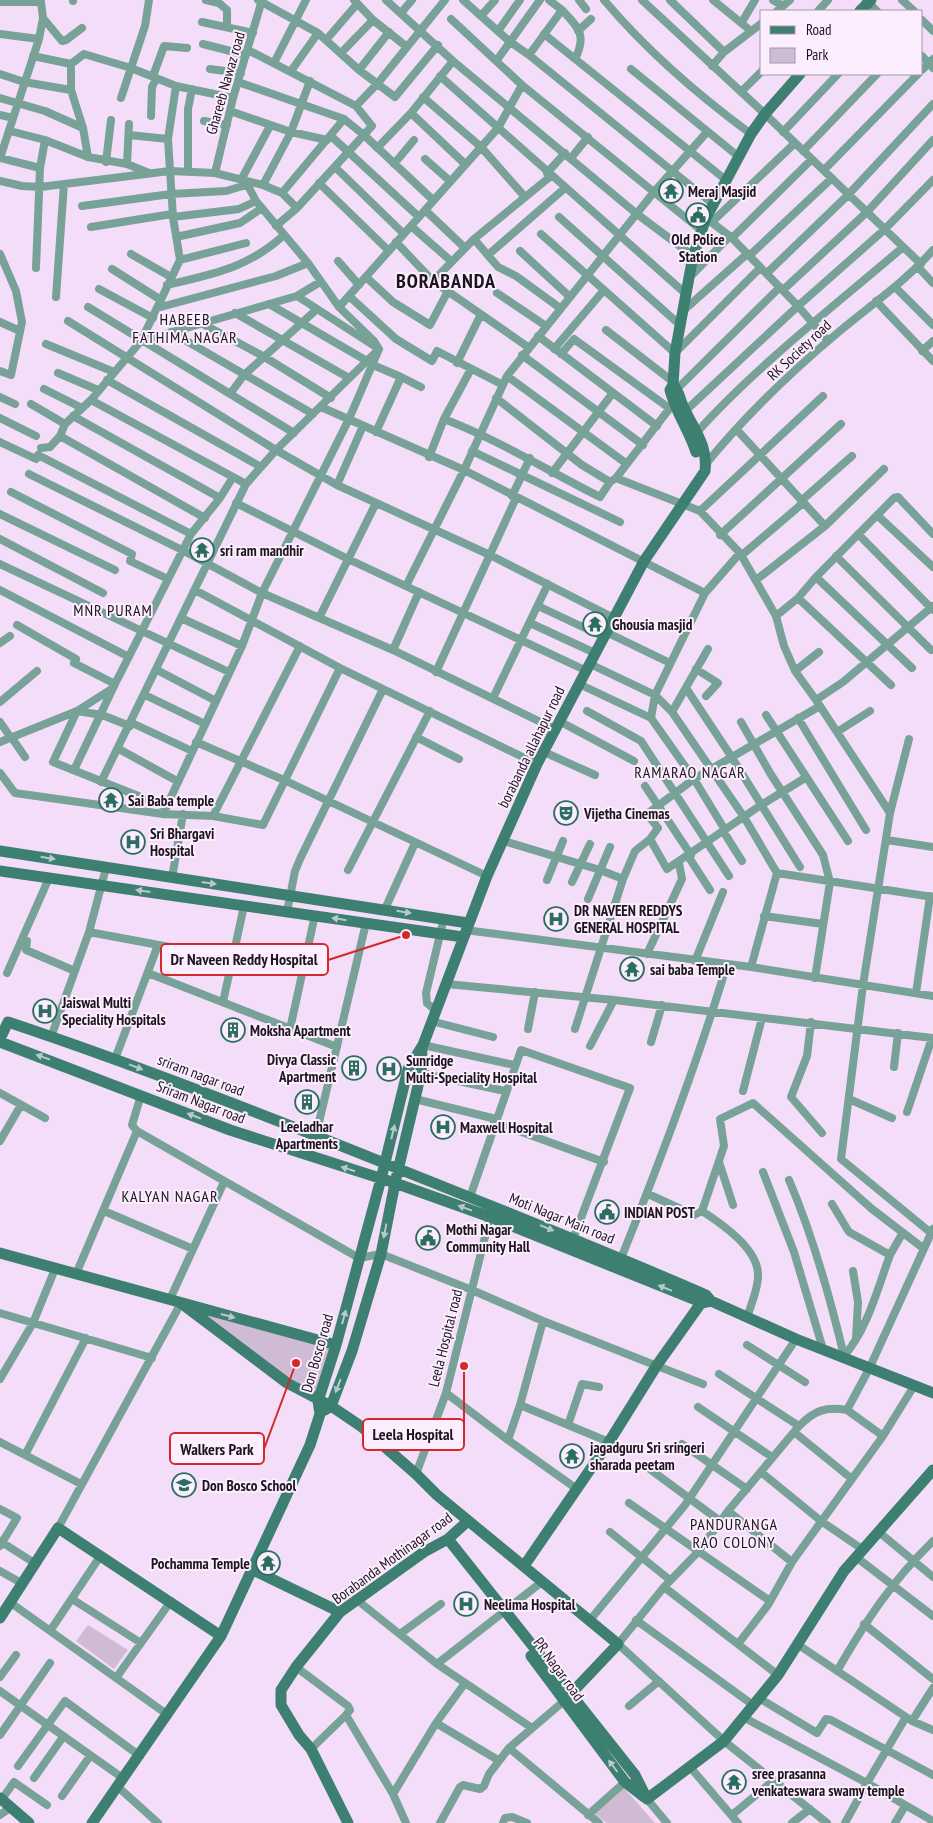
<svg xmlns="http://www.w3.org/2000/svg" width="933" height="1823" viewBox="0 0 933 1823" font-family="'PT Sans Narrow',sans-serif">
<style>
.green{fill:#d0bbd4}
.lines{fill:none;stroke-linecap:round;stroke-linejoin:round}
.street{stroke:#78a297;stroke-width:8}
.secondary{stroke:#3d8071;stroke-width:11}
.oneway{fill:#b9c8cd}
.labels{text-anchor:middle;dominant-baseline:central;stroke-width:4;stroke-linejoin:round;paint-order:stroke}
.street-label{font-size:15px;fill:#1d151e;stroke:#fceeff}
.poi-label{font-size:15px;font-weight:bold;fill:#1d151e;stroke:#fceeff;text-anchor:start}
.neighbourhood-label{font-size:16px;letter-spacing:1px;fill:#1d151e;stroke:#fceeff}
.district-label{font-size:20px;font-weight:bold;letter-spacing:1px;fill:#1d151e;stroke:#fceeff}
.leader{fill:none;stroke:#d62828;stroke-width:2}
.callout-dot{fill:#d62828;stroke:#fceeff;stroke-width:2}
.callout{fill:#fceeff;stroke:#d62828;stroke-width:2}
.callout-label{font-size:16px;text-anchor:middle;font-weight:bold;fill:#1d151e}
</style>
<rect width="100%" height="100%" fill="#f4ddf9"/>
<path class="green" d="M201,1313L330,1348L316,1394L287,1377Z
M88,1625L128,1650L114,1669L76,1641Z
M624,1788L655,1823H607L595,1814Z"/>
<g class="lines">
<path class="street" d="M73,0V1
M206,0L219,3L227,10V27
M258,0L318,33L359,70L395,97L438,45
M354,0L373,20L407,47
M386,0L453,61L637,214L693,256
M463,0L509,41L529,55L713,204
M579,0L586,9
M604,0C647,51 698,95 751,134
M642,0L765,114L921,264
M670,0L724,52
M713,0L751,31
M773,0L783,6
M866,0L877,11
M902,0L914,11
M0,2H41L43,18L39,39L0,158
M562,10C579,28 587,35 575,59
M777,11L790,0
M818,11L828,0
M401,13L412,0
M481,16L495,0
M43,18L62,41L66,40L82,28
M451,19L522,85L702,231
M922,20L933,31
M202,22L253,33
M742,22L755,0
M498,31L520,0
M578,31L591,19
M0,34L39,39
M544,34L726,180
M326,40L357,4
M203,44L246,55
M341,53L373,20
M529,55L562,10L549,0
M33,56L71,64L84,54L131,68L176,86L233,98
M922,56L933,68
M497,60L540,0
M274,63L306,0
M71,64V90L83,128L88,157
M712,66L724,52L762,23
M210,69L241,73
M631,69L739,157
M359,70L389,32
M922,70L933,59
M291,71L318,33
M0,74L24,82L71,90
M153,76L164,46L187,48
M440,76L686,294
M238,82L344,119L364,135L433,200
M741,92L762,71
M423,97L481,147L525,197
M0,98L45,111L83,128
M121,98L145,26L149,0
M356,106L378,83L445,0
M230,111L291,132L327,140
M411,113L465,164
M0,115L13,118
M151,116L152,87L156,79
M204,121L227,125
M10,131L45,140L88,157L127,164L149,173
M783,132L838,74
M129,135L168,139
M331,136L419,217
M377,148L411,113L453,61
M803,151L877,74
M0,158L40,168
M571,158L588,137
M425,159L450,181
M106,162L111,120
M127,164L129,124
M394,164L414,140
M335,167L404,234
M824,170L918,74
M188,171V109L192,89
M215,173L233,98L262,0
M547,173L565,153
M241,180L270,126
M0,181L22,186L40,187L170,171L215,173L263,185L282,193L297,208L372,126L356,106L248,50
M319,183L389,251
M263,185L291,132L310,81
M282,193L344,119
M82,206L171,194L226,191L246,185
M425,210L465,248
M173,217L239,209L256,201
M559,217L680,325
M706,218L732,238L798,306L828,341
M713,221L795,143
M276,226L297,208
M411,226L451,261
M91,227L172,214
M541,234L675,353L760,268
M176,237L240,223L262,208
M732,238L812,159
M474,239L498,267L516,276L560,308
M396,242L433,281L528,347
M520,251L570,297
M0,254L16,291L22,322L11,375L0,371
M131,254L171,277
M488,255L565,188
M749,256L832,178
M180,260L246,243
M338,261L359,285
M918,267L933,283
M36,268L40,168L45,140
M112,269L161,300
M767,273L847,196L933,104
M366,277L393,302L430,325L448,291
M689,278L730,236
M433,281L474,239L551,176
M167,285C213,274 248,268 284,235
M895,287L933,325
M99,289L153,318
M783,290L867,212L933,140
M497,293L546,326
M349,296L396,339L432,361L437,351L503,385
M56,297L64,184
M876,301L933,361
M269,304L367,361
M88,307L294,433
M339,307L498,128L522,85
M157,308L276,276L308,263
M683,311L747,254
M235,313L349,378
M68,321L276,450L337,485L490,555L614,618
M0,322L20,331
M201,323L263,356L331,398
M606,330L672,381
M171,332L313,414
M538,336L657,426
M141,341L297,296L320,282
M46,344L114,372
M554,349L604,290
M922,351L933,341
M561,354L574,339L669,408
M522,355L643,445
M457,363L481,314
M373,365L401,377L376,432
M58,373L98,390
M507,376L627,464
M401,377L421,387
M107,380L261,467
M44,389L82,408
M677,389L780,287
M230,394L244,375L316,310
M0,397L15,404
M496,398L582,465L610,482L616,478L700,511L740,553L776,616L784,646L795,671L816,700L890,813
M91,400L246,484
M31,404L65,424
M321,407L464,470L705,593
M682,414L798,306L884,230L933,180
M73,416L220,498
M0,418L36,436
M444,419C499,440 548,471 600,497L610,482
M737,430L825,526
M698,431C759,364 833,307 902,248
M60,436L205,518
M0,442L36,459
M41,448L50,447L60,436L65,424L91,400L141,341L180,260L173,217L168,139L176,86
M472,451L620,522
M38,455L191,534
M429,457L444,419L471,369
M705,465C745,416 793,370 841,330C872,304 906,281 933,250
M552,473L612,394
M29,474L184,551L262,593L393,650L555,729
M616,478L673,404
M337,485L363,426
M11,492L132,554L130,561L168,579
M512,496L530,458
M236,503L348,559L587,671
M700,511L823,396
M0,514L115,570
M877,515L933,567
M858,534L933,610
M720,535L841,424
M0,539L103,593
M836,556L931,650
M0,564L229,672
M816,577L912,668
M756,580L825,526L884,469
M406,586L464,470L507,376L654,192L707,132
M0,590L129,657
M195,590L340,668L537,764
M798,598L891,685
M538,606L604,637
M320,616L376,503
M776,616L798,598L816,577L894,498L898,497L933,534
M181,618L242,646
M530,623L595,653
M17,625L76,659L74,663L115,684
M606,632L670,663
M0,643L10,636
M393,650L419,592
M590,664L655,695L672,712L744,817L777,873L751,967
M696,669L718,683L706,696
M157,670L216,701
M795,671L819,652
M436,672L516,498
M579,684L651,718
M686,688L731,756L800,867
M145,695L205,724
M493,698L548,584
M816,700L843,682L933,606
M0,702L37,671
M587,711L641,741L729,876
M672,712L708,649
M766,715L848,841
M798,718L866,830
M559,721L634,761
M0,722L11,738
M741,722L770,773L823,855L830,882L815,978
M132,723L192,751
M130,726L102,715L77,711L53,762L166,807
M837,732L870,711
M416,737L459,759
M12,738L25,757
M909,739L890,813L863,985L841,1159L931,1233
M0,742L77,711L113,688
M196,742L284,780L487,876
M119,749L177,781
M544,752L595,775
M74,770L115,684L191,534L220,498L233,477
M0,773L15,793L163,814L213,816L263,825L340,668
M101,782L246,484L276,450L379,349L297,296
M645,786L691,855
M163,814L242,646L262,593L349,419L379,349L374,341L339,307L308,263L256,201L245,180
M213,816L300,646
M725,830L694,779L651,718L655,695L705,593L740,553L742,555L803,503L801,501L852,456
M723,831L742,861
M650,839L658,828L647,814L694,779L820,706
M887,840L933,847
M504,841L600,870L623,879
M688,856L710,890
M348,870L430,711
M777,873L933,897
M172,878L183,814
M547,880L563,841
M572,882L590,844
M588,899L610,847
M385,909L415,843
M287,912L295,871L300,859L383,689
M764,916L823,924
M465,930L751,967L933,996
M89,932L234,959
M27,941L26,950L75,971
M647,954L682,879L679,863
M695,961L723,892
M7,973L49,878
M148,973L337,1047
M446,984L614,1000L932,1038L907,1112
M916,993L930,896
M223,1002L244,906
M435,1010L427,1003L426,993L444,918
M431,1021L493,1037
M811,1022L807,1056L791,1097L822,1133
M290,1029L315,915
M528,1029L535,992
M575,1029L623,879L635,851L650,839L667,869L761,805L805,778
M51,1037L89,932L106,868
M651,1042L662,1005
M423,1045L514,1065
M590,1046L614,1000
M115,1059L158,945
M894,1067L898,1033
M421,1073L505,1091
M743,1091L762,1018
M0,1093L45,1118
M415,1099L496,1119
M849,1099L892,1118
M494,1122L604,1162
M137,1131L132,1125L141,1095
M316,1135L366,923
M0,1141L21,1105
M719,1162L733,1205
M763,1172L794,1252L823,1349
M789,1180C813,1236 830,1297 844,1356
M648,1194L694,1215L702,1211L724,1146L720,1119L753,1103L872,1209L923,1248
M470,1197L521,1050L630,1088L573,1239
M832,1204L849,1232L890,1255L902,1234
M104,1211L193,1249
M702,1211C722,1224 759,1249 758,1276C758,1289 751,1305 747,1317
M620,1261C659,1164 697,1065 727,964
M853,1271L858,1302L856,1338
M76,1274L137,1131L359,1258L381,1254L472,1290L543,1321L703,1384
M170,1299L224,1182
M0,1313L152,1358
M543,1321L520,1405L609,1442
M747,1345L805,1382
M844,1356C868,1328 877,1290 890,1255
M719,1374L799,1426
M0,1379L33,1323L55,1269
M446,1393L508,1440L520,1405
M698,1407L772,1457
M847,1410L883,1436
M568,1425L582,1384L599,1387
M794,1432L852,1479
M508,1440L577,1489
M0,1442L81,1484
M682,1444L747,1489
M25,1455L86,1338
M647,1467L720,1521
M761,1472L821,1521L862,1549
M416,1474L446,1393L491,1213
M629,1503L770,1601
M0,1509L17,1518L0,1546
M728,1511L792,1562L883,1436L914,1386
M58,1528L181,1303
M610,1532L670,1580
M880,1533L933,1577
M0,1541L36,1564
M856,1557L933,1616
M0,1571L23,1584
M664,1587L778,1675
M72,1599L141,1643
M357,1600L437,1664L532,1728
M11,1603L168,1715
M590,1620L685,1505L796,1339
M636,1620L753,1705
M864,1624L933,1679
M50,1631L101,1555
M400,1634L441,1604
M738,1644L768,1605L792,1562
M797,1644L912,1721L933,1730
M437,1664L543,1581
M296,1667L348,1706L350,1710L346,1715
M837,1671C866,1621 891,1582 933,1541
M0,1677L16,1655
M116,1678L171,1601
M0,1691L124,1779
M759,1698L817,1733L826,1719L831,1720L933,1775
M629,1706L659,1681
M743,1717L867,1783L845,1823
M906,1717L867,1783L933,1821
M912,1721L933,1688
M436,1723L498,1760
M0,1735L50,1663
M509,1748L599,1823
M311,1749L346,1715L393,1794L406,1823
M18,1766L65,1701L140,1756
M690,1767L738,1823
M34,1778L63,1737
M118,1787L158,1823
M393,1794L436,1723L465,1683
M62,1796L90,1756
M2,1799L14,1782L47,1805
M647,1799L667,1823
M0,1815L10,1808
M588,1815L625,1782
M732,1815L774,1780
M440,1823L460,1787L463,1785L480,1789L484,1786L489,1774L509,1748L564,1701
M503,1823L505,1818L512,1817L527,1823
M792,1823L810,1809
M827,1823L724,1741L618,1644L664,1587L698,1552L728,1511L799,1426C814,1411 825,1406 847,1410L869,1369L933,1229
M895,1823L905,1806"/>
<path class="secondary" d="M860,11L871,0
M696,452C689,430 676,413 670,390L673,385L675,353L693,256L706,218L751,134L765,114L800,74
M0,851L468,923
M0,871L463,937
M0,1039L8,1022C140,1066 270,1117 399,1169C502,1210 605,1251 706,1295L711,1301L796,1339L933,1393
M0,1042L230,1130L395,1183L490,1217L703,1303L711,1301
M0,1253L336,1345
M181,1303L287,1383L331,1406L362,1427L416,1474L437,1495L618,1644L564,1701
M325,1410L331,1406L352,1351L381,1254L395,1183L421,1073L422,1047
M448,1539L635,1775L647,1799
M524,1566L609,1442L657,1365L706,1296
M253,1570L340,1612
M0,1618L58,1528L221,1636
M531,1656L625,1782L644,1797
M0,1798L29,1823
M647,1799L724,1741L778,1675L844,1571L933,1470
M92,1823L221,1636L310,1445L320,1414L318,1401L336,1345L381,1179L408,1069L423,1045L487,876L537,764L644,561L705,471C708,446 695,431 685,410C680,402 680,391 673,385
M348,1823L311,1749L299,1735L281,1705V1690L296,1667L340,1612L424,1552L448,1539L468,1521"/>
</g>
<defs><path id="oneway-solid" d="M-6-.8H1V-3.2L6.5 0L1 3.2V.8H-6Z" transform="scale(1.25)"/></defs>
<g class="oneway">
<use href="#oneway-solid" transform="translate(48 858) rotate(9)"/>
<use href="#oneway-solid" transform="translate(209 883) rotate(8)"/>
<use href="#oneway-solid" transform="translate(143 891) rotate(-172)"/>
<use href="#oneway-solid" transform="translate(404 912) rotate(9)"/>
<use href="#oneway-solid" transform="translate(339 919) rotate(-171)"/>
<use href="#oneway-solid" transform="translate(43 1057) rotate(-160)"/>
<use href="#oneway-solid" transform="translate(136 1067) rotate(21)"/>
<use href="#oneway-solid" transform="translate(194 1116) rotate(-159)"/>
<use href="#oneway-solid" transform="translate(393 1132) rotate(-76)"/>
<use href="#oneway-solid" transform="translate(348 1169) rotate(-162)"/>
<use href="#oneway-solid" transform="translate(465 1208) rotate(-160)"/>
<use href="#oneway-solid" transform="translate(547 1228) rotate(22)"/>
<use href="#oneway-solid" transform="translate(385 1231) rotate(101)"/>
<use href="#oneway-solid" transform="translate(665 1288) rotate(-158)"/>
<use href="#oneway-solid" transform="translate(228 1316) rotate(15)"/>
<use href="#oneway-solid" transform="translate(344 1317) rotate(-75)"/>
<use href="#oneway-solid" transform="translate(338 1386) rotate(111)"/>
<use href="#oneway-solid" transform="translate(613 1766) rotate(-127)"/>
</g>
<defs>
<g id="temple-ring" transform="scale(1.25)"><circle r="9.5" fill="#fceeff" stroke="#2a6e60" stroke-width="1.5"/><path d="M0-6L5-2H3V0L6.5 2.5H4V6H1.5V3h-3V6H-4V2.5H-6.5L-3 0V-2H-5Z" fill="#2a6e60"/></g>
<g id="civic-ring" transform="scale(1.25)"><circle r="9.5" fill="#fceeff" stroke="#2a6e60" stroke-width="1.5"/><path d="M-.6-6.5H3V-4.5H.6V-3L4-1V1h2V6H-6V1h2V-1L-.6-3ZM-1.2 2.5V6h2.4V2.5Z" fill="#2a6e60"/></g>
<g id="theatre-ring" transform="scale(1.25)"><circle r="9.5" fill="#fceeff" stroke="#2a6e60" stroke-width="1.5"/><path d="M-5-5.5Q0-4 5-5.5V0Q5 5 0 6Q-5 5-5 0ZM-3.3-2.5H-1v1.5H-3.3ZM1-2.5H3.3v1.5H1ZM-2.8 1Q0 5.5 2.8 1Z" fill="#2a6e60"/></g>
<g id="hospital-ring" transform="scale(1.25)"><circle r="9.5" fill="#fceeff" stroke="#2a6e60" stroke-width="1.5"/><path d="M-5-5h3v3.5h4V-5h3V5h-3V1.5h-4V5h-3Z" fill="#2a6e60"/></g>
<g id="building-ring" transform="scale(1.25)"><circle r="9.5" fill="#fceeff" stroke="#2a6e60" stroke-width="1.5"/><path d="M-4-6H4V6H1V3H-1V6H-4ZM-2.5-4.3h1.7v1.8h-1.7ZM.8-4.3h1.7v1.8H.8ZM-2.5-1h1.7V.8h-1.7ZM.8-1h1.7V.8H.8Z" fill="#2a6e60"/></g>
<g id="school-ring" transform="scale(1.25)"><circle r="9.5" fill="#fceeff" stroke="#2a6e60" stroke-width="1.5"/><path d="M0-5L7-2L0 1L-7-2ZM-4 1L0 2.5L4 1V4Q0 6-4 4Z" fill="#2a6e60"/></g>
</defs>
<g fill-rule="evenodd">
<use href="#temple-ring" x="671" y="191"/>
<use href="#civic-ring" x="698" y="215"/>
<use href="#temple-ring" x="202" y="550"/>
<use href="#temple-ring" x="595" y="624"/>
<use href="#temple-ring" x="111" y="800"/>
<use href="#theatre-ring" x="566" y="813"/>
<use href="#hospital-ring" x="133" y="842"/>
<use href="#hospital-ring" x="556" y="919"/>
<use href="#temple-ring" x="632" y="969"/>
<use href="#hospital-ring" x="45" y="1011"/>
<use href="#building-ring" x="233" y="1030"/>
<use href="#building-ring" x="354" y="1068"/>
<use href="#hospital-ring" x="389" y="1069"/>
<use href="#building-ring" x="307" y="1102"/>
<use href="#hospital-ring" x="443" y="1127"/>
<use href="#civic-ring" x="607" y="1212"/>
<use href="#civic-ring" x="428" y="1238"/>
<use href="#temple-ring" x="572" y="1456"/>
<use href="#school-ring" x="184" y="1485"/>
<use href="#temple-ring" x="268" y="1563"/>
<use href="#hospital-ring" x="466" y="1604"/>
<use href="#temple-ring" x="734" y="1782"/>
</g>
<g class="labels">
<g class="street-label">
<text transform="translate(225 83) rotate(-74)">Ghareeb Nawaz road</text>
<text transform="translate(799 350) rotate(-43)">RK Society road</text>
<text transform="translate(531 747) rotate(-64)">borabanda allahapur road</text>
<text transform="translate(201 1075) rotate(21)">sriram nagar road</text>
<text transform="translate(201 1102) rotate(21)">Sriram Nagar road</text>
<text transform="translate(562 1218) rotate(22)">Moti Nagar Main road</text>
<text transform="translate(445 1338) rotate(-76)">Leela Hospital road</text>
<text transform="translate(317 1353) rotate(-74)">Don Bosco road</text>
<text transform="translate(392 1558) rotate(-36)">Borabanda Mothinagar road</text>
<text transform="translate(559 1669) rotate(54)">PR Nagar road</text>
</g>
<g class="poi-label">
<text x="688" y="191">Meraj Masjid</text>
<text x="698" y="239" text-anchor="middle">Old Police<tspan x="698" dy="17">Station</tspan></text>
<text x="220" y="550">sri ram mandhir</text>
<text x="612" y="624">Ghousia masjid</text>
<text x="128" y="800">Sai Baba temple</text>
<text x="584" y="813">Vijetha Cinemas</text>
<text x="150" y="833">Sri Bhargavi<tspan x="150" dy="17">Hospital</tspan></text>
<text x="574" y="910">DR NAVEEN REDDYS<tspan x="574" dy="17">GENERAL HOSPITAL</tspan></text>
<text x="650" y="969">sai baba Temple</text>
<text x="62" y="1002">Jaiswal Multi<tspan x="62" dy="17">Speciality Hospitals</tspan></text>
<text x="250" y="1030">Moksha Apartment</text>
<text x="336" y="1059" text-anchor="end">Divya Classic<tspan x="336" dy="17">Apartment</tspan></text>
<text x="406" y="1060">Sunridge<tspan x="406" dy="17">Multi-Speciality Hospital</tspan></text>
<text x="307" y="1126" text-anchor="middle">Leeladhar<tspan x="307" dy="17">Apartments</tspan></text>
<text x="460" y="1127">Maxwell Hospital</text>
<text x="624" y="1212">INDIAN POST</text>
<text x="446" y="1229">Mothi Nagar<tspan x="446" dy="17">Community Hall</tspan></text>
<text x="590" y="1447">jagadguru Sri sringeri<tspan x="590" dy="17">sharada peetam</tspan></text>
<text x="202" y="1485">Don Bosco School</text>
<text x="250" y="1563" text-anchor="end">Pochamma Temple</text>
<text x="484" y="1604">Neelima Hospital</text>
<text x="752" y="1773">sree prasanna<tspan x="752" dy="17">venkateswara swamy temple</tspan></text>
</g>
<g class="neighbourhood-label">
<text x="185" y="319">HABEEB<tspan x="185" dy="18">FATHIMA NAGAR</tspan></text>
<text x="113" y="610">MNR PURAM</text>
<text x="690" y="772">RAMARAO NAGAR</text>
<text x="170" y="1196">KALYAN NAGAR</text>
<text x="734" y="1524">PANDURANGA<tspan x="734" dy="18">RAO COLONY</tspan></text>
</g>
<g class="district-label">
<text x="446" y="281">BORABANDA</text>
</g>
</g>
<path class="leader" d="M406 935L328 960M464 1366L464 1435M296 1363L264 1449"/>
<g class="callout-dot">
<circle cx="406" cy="935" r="5"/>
<circle cx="464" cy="1366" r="5"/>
<circle cx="296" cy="1363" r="5"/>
</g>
<g class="callout">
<rect x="161" y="944" width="167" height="31" rx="5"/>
<rect x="363" y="1419" width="101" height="31" rx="5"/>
<rect x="170" y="1433" width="94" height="31" rx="5"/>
</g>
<g class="callout-label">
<text x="244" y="965">Dr Naveen Reddy Hospital</text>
<text x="413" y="1440">Leela Hospital</text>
<text x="217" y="1455">Walkers Park</text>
</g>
<rect x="760" y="10" width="162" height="65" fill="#fceeff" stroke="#a397a5"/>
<rect x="770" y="26" width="25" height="8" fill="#3d8071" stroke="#a397a5"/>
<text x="806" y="35" font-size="15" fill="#1d151e">Road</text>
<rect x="770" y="48" width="25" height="15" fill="#d0bbd4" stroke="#a397a5"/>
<text x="806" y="60" font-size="15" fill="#1d151e">Park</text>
</svg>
